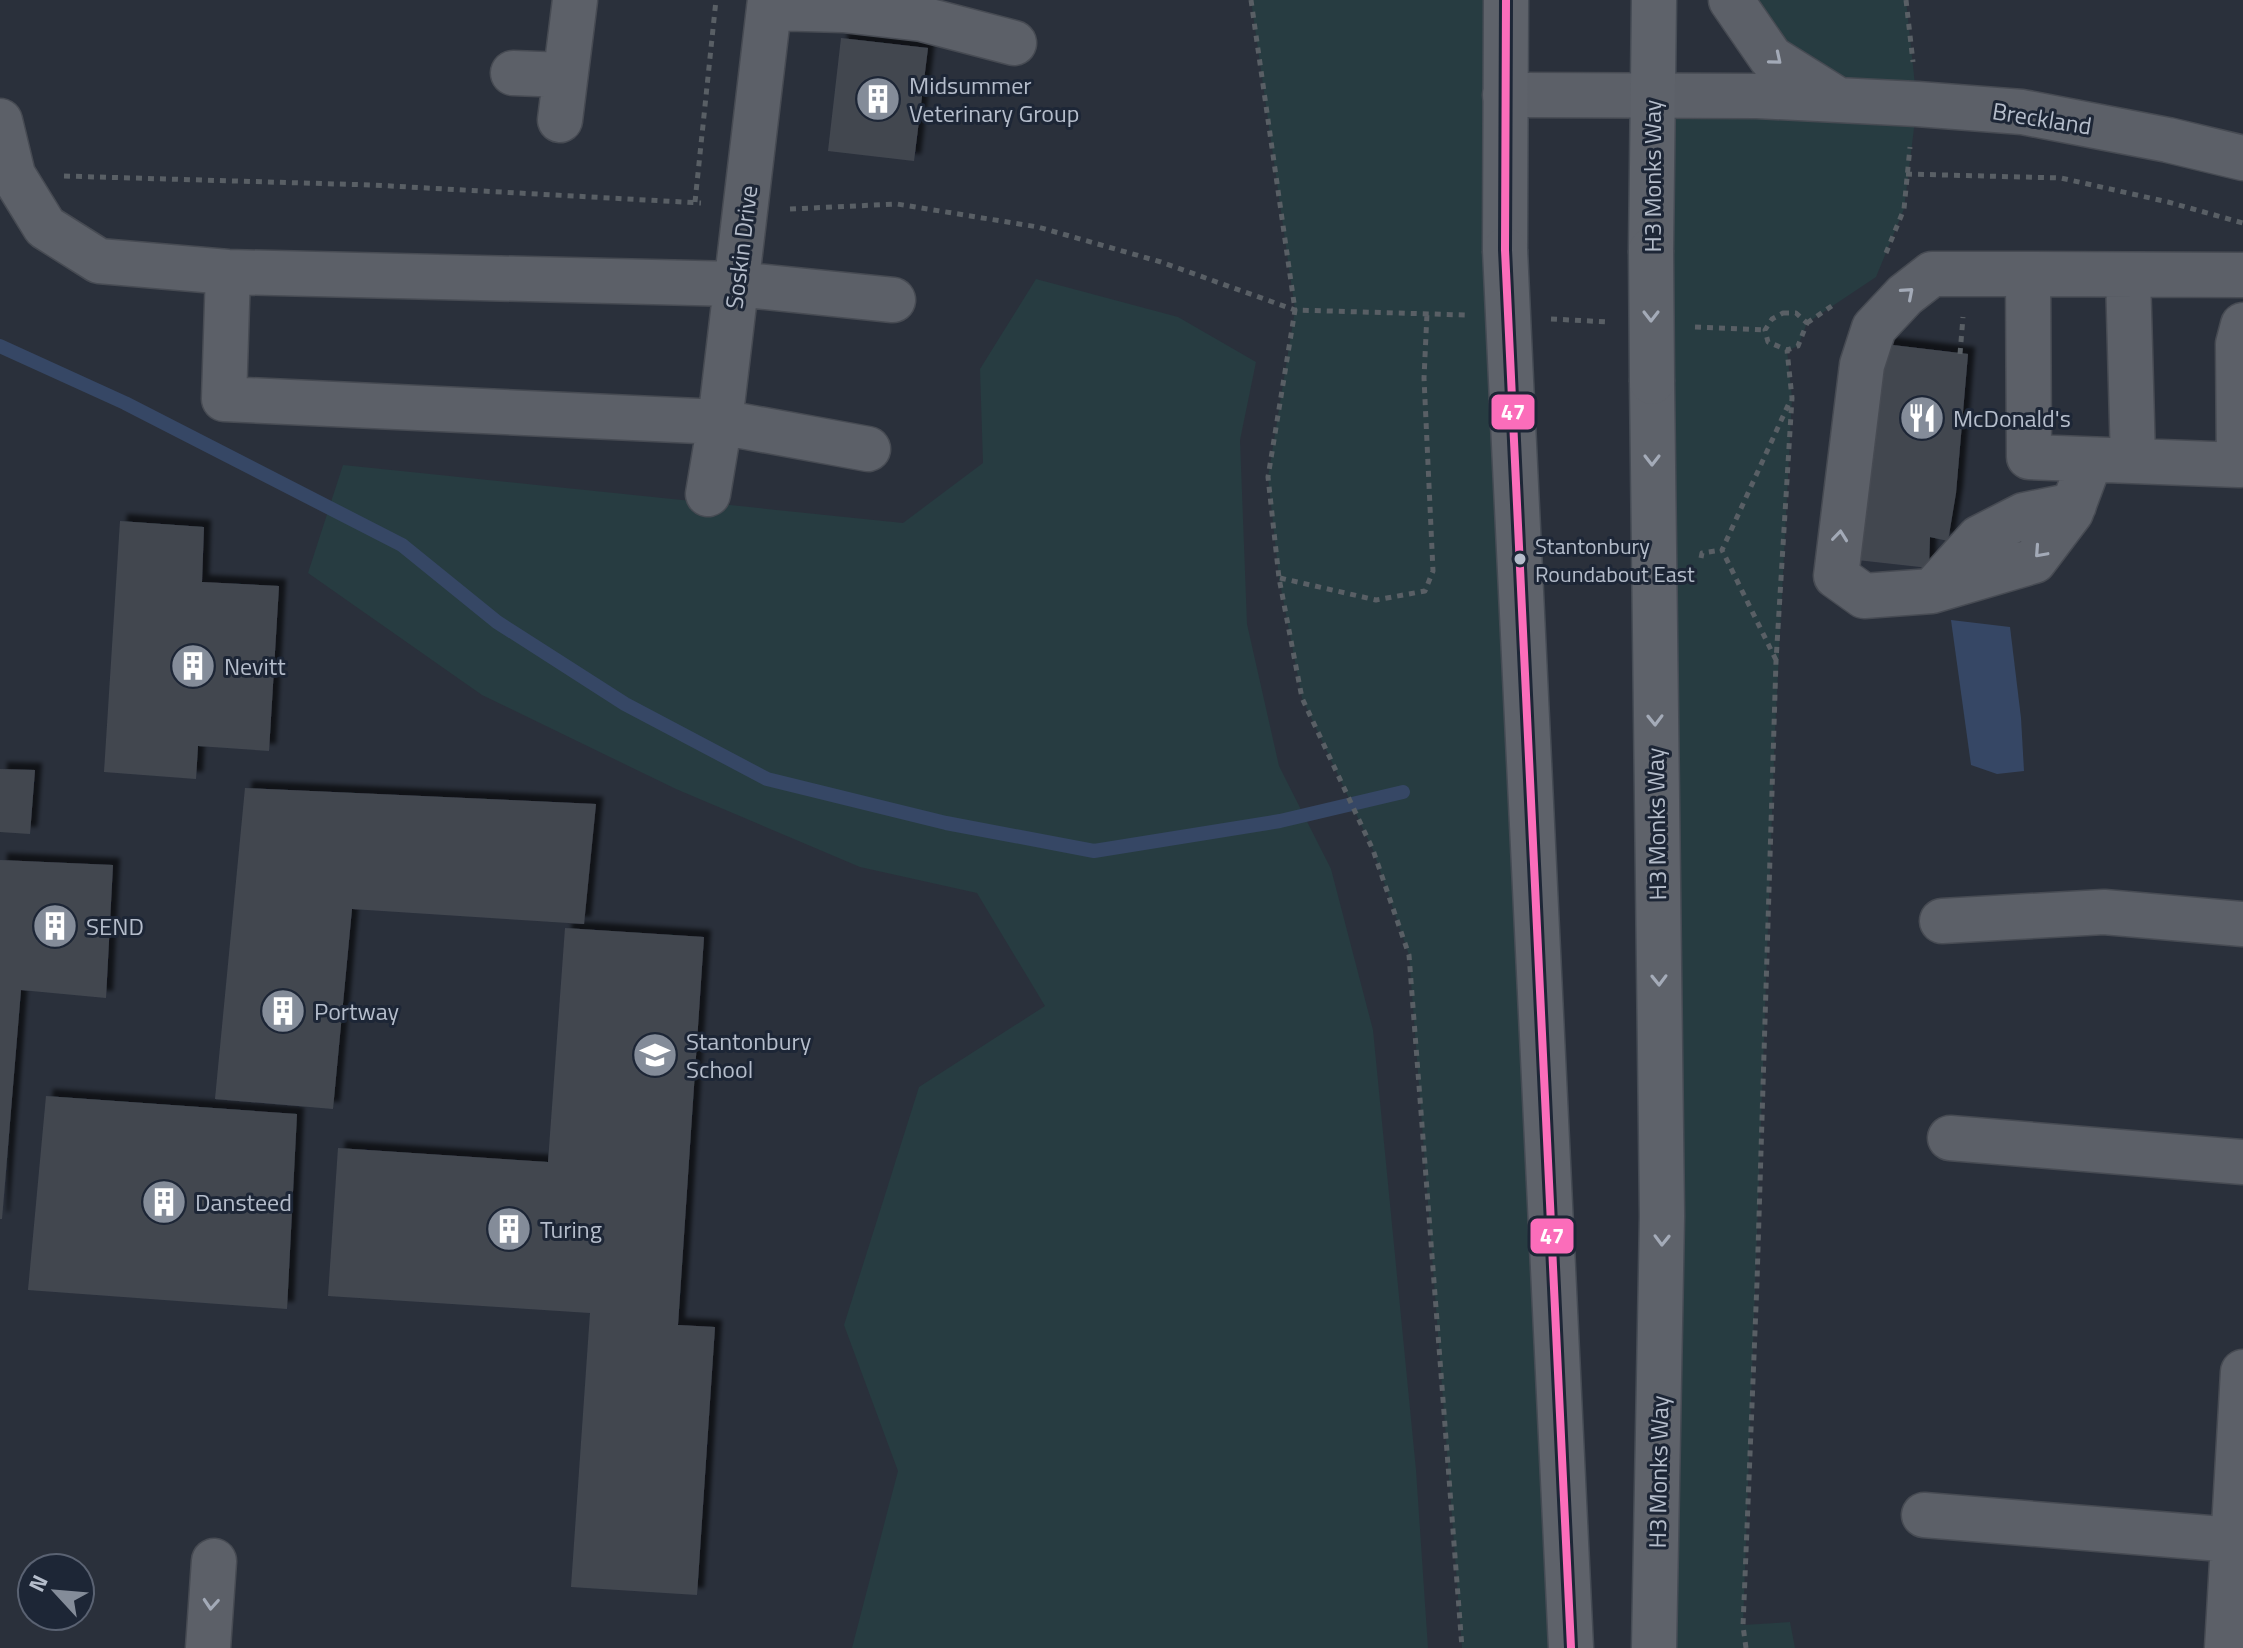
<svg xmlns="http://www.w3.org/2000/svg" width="2243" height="1648" viewBox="0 0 2243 1648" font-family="'Titillium Web',sans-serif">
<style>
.green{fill:#273c41}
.water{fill:#364765}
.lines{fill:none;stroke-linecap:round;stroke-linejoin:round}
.stream{stroke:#364765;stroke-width:14}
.building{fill:#424750;filter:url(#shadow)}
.minor-casing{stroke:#474b53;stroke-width:47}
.major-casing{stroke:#454b54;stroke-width:47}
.path{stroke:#595f65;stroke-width:5;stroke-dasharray:6 6;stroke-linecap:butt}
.minor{stroke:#5c6068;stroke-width:44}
.major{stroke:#5e626a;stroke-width:44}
.major-bridge-casing{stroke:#454b54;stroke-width:47;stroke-linecap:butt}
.major-bridge{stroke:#5e626a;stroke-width:44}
.bus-1-casing{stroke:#1d2636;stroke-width:14}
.bus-1{stroke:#fb6dba;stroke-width:8}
.oneway{stroke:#a3aab7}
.oneway2{stroke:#a4abb8}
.bus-dot{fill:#b5bdcb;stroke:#1d2636;stroke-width:3}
.labels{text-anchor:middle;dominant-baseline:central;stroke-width:6;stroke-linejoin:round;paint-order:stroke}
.bus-label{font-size:22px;fill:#b5bdcb;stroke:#1d2636;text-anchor:start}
.poi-label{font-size:24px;fill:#b5bdcb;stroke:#1d2636;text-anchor:start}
.street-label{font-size:24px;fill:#b5bdcb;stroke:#1d2636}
.line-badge{stroke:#1d2636;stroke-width:3}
.badge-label{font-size:22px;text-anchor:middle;font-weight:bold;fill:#fff}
</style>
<defs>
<filter id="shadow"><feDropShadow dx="7" dy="-7" stdDeviation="2" flood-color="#0009"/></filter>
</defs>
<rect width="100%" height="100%" fill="#2a303b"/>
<path class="green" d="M1251,0H1502L1571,1648H1462L1409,955L1373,850L1302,698L1279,578L1268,477L1295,310Z
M1731,0H1906L1917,104L1904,209L1876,277L1807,323L1798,346L1787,351L1792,398L1775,731L1743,1625L1790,1622L1795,1648H1654L1652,96L1836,101Z
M1036,279L1178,317L1256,362L1240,440L1247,624L1279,766L1331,869L1373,1030L1416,1470L1428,1648H852L898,1471L844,1325L919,1087L1045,1006L977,893L860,867L676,789L482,695L308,573L343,465L903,523L983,463L980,369Z"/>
<path class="water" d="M1951,620L2010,627L2021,718L2024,771L1997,774L1971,765Z"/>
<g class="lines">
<path class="stream" d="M0,346L125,403L402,545L497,622L625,704L767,779L946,823L1094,851L1280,821L1403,792"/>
</g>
<path class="building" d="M841,38L928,48L914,161L828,151Z
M1876,343L1968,354L1956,493L1948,541L1930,537L1929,568L1848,559Z
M120,521L204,527L202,582L279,586L269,751L198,746L196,779L104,772Z
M0,769L35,770L30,834L0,832Z
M245,788L596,804L584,924L352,909L333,1109L215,1099Z
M0,860L113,865L106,998L21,990L2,1219H0Z
M565,928L704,937L678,1325L715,1327L697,1595L571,1587L590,1313L328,1296L338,1148L548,1162Z
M46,1096L297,1114L287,1309L28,1290Z"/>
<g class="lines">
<g class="minor-casing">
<path id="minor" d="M1731,0L1771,58L1835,98
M769,8L843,10L922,19L1014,43
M513,73L565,75
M1505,95L1757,96L1917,104L2022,112L2168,140L2243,158
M560,120L575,0
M0,121L13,175L45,227L99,261L228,272L736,284L893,300
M228,272L224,399L720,422L868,449
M2028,274H1932L1905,295L1874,328L1862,365L1836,576L1864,596L1932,591L2034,561L2071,512L2090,461
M2128,275L2133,460
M2243,275L2028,274L2029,457L2239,465L2238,344L2243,325
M708,494L720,422L770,0
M1932,591L1979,538L2024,515L2074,505
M1942,921L2104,912L2243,924
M1950,1138L2243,1162
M1924,1515L2234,1540
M208,1648L214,1561
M2227,1648L2243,1372"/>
</g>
<g class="major-casing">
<path id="major" d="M1505,250L1506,0
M1651,250L1654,0
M1652,382L1662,1216L1654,1648
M1512,402L1571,1648"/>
</g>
<path class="path" d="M1251,0L1295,310L1268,477L1279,578L1302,698L1373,850L1409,955L1462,1648
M1906,0L1913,62
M1906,174L2061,178L2168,202L2243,223
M64,176L372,185L701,203
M695,202L716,0
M790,209L897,204L1038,227L1161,262L1295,310L1465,315
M1886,253L1904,209L1910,147
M1783,313H1796L1807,323L1798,346L1787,350L1768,342L1765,330L1772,319Z
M1551,319L1609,322
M1807,323L1836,303
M1695,327L1765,330
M1960,354L1963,317
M1701,558L1702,553L1722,550
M1280,578L1376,600L1425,591L1433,571L1424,378L1427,313
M1776,660L1722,550L1790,401
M1746,1648L1743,1626L1757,1282L1776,661L1792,398L1787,350"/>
<use href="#minor" class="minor"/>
<use href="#major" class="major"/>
<g class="major-bridge-casing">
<path id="major-bridge" d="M1505,250L1512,402
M1651,250L1652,382"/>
</g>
<use href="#major-bridge" class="major-bridge"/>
<g class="bus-1-casing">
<path id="bus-1" d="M1506,0L1505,250L1571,1648"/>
</g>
<use href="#bus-1" class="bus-1"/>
</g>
<defs><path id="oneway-chevron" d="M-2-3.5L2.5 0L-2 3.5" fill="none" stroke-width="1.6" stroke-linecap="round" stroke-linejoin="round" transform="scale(2)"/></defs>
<g class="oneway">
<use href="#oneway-chevron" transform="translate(1776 59) rotate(40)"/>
<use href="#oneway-chevron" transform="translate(1908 293) rotate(-41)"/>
<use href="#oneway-chevron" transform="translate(1840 536) rotate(-84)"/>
<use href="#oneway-chevron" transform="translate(2040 552) rotate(132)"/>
<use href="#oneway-chevron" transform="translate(211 1604) rotate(94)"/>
</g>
<g class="oneway2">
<use href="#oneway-chevron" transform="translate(1651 316) rotate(90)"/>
<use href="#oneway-chevron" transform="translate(1652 460) rotate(90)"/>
<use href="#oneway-chevron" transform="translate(1655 720) rotate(89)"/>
<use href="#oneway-chevron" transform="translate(1659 980) rotate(89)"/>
<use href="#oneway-chevron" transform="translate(1662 1240) rotate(91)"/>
</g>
<defs>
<g id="building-disc" transform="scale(2.3)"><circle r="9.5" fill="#848c99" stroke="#1d2636"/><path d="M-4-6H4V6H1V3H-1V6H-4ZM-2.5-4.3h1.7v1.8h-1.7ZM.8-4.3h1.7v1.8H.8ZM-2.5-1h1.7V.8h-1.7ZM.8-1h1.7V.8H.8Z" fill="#fff"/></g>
<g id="restaurant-disc" transform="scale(2.3)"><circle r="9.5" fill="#848c99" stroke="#1d2636"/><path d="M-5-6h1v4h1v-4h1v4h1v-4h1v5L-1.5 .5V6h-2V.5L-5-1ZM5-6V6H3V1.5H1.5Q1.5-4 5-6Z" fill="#fff"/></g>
<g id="school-disc" transform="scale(2.3)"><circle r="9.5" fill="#848c99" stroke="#1d2636"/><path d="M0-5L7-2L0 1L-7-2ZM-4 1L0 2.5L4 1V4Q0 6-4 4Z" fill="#fff"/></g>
</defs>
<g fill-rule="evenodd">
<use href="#building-disc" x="878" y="99"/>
<use href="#restaurant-disc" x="1922" y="418"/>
<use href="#building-disc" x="193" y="666"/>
<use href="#building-disc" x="55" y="926"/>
<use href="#building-disc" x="283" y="1011"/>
<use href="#school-disc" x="655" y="1055"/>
<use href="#building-disc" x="164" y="1202"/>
<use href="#building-disc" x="509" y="1229"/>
</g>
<circle class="bus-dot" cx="1520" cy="559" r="7"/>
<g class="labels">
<g class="bus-label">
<text x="1535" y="546">Stantonbury<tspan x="1535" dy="28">Roundabout East</tspan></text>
</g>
<g class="poi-label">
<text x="909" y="85">Midsummer<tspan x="909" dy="28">Veterinary Group</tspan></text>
<text x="1953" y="418">McDonald's</text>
<text x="224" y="666">Nevitt</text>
<text x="86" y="926">SEND</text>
<text x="314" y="1011">Portway</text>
<text x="686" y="1041">Stantonbury<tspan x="686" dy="28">School</tspan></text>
<text x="195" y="1202">Dansteed</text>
<text x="540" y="1229">Turing</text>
</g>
<g class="street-label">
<text transform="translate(2042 118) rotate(9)">Breckland</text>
<text transform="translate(1652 176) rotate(-90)">H3 Monks Way</text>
<text transform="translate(741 247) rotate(-83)">Soskin Drive</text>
<text transform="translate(1656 824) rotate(-91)">H3 Monks Way</text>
<text transform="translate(1658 1472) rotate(-89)">H3 Monks Way</text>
</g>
</g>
<g class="line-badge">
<rect x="1490" y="393" width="46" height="38" rx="8" fill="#fb6dba"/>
<rect x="1529" y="1217" width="46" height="38" rx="8" fill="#fb6dba"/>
</g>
<g class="badge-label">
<text x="1513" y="420">47</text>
<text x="1552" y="1244">47</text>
</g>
<g transform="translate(56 1592) rotate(296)"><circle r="38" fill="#1d2636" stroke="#5a6272" stroke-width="2"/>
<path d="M0-6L14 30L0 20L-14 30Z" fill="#848c99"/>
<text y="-12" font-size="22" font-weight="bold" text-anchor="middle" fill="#b5bdcb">N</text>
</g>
</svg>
